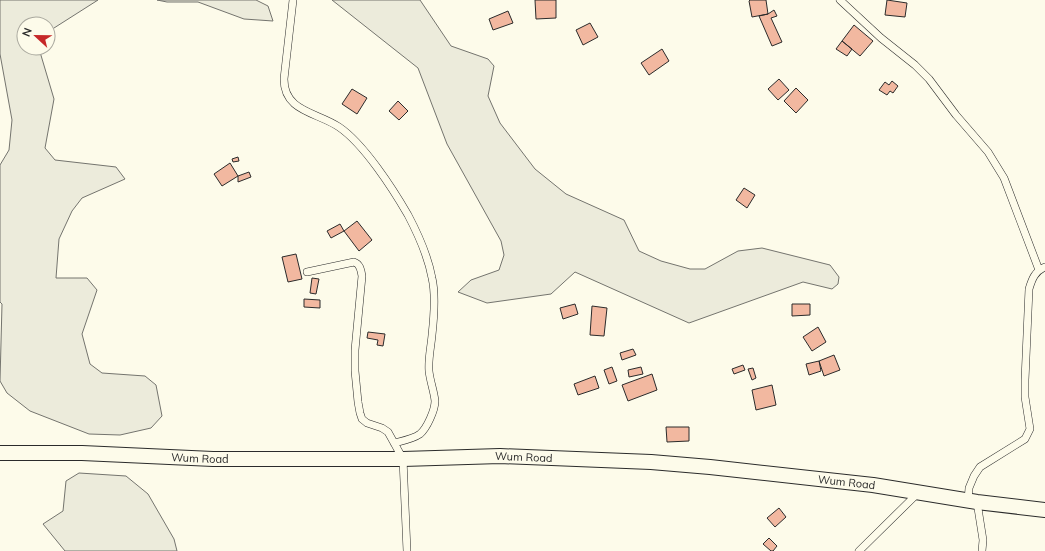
<svg xmlns="http://www.w3.org/2000/svg" width="1045" height="551" viewBox="0 0 1045 551" font-family="Mulish,sans-serif">
<style>
.green{fill:#ecebdb;stroke:#74746e}
.building{fill:#f2b8a0;stroke:#2b2b2b}
.lines{fill:none;stroke-linecap:round;stroke-linejoin:round}
.street-casing{stroke:#2b2b2b;stroke-width:8}
.highway-casing{stroke:#2b2b2b;stroke-width:16}
.street{stroke:#fdfbea;stroke-width:7}
.highway{stroke:#fdfbea;stroke-width:14}
.labels{text-anchor:middle;dominant-baseline:central;stroke-width:3;stroke-linejoin:round;paint-order:stroke}
.street-label{font-size:11px;fill:#2b2b2b;stroke:#fdfbea}
</style>
<rect width="100%" height="100%" fill="#fdfbea"/>
<path class="green" d="M0,0H98L54,28L48,33V24H24V48H41L40,52L54,99L45,148L55,160L116,167L125,179L82,198L72,211L59,239L56,278H87L97,290L82,334L90,364L102,373L145,376L156,385L162,416L151,428L120,435L89,434L30,411L7,393L0,381L2,304L0,302V165L9,150L12,120L0,54Z
M157,0H256L268,6L273,21L244,19L198,2H167Z
M332,0H420L451,46L488,59L494,66L488,96L500,123L535,169L566,194L624,220L639,251L661,261L690,269H705L738,251L762,248L830,265L839,277L838,284L832,289L803,282L689,323L575,272L551,294L487,303L458,292L471,280L499,270L504,255L501,241L447,144L418,68Z
M79,473L126,476L148,494L174,539L177,551H65L43,524L63,511L66,481Z"/>
<path class="building" d="M535,0H556V18L536,19Z
M750,0H766L768,14L752,17L749,1Z
M887,0L907,3L905,17L885,15Z
M774,10L777,16L771,18L782,42L772,46L759,16L768,14Z
M508,11L513,23L493,30L489,19Z
M590,23L598,37L583,45L576,30Z
M854,25L873,41L860,56L842,41Z
M842,41L852,49L847,56L836,49Z
M662,49L669,61L649,75L641,63Z
M779,79L789,90L778,100L768,89Z
M892,81L898,86L893,93L890,91L887,95L879,90L885,82L889,85Z
M796,88L808,100L796,113L784,101Z
M352,89L367,98L357,114L342,104Z
M398,101L408,111L399,120L389,111Z
M238,157L239,161L233,162L232,159Z
M230,163L238,176L222,186L214,174Z
M249,172L251,177L238,182V176Z
M744,188L755,195L747,208L736,200Z
M357,221L372,240L359,251L344,231Z
M340,224L344,231L331,238L327,231Z
M296,254L302,279L288,282L282,257Z
M312,278L319,279L316,294L310,293Z
M304,299L320,300V308L304,307Z
M575,304L578,314L563,319L560,308Z
M792,304H810V315L792,316Z
M592,306L607,308L604,336L590,335Z
M818,327L826,342L812,351L803,337Z
M368,332L385,334L383,346L377,345L378,340L367,338Z
M633,349L636,355L622,360L620,353Z
M834,355L840,370L824,376L819,361Z
M819,361L821,371L809,375L806,364Z
M743,365L745,370L734,374L732,369Z
M612,367L617,381L609,384L604,370Z
M641,367L643,374L629,377L628,370Z
M753,368L756,378L752,380L748,369Z
M652,374L657,390L628,401L622,385Z
M595,376L599,388L578,395L574,384Z
M772,385L776,405L756,410L752,390Z
M666,427H689V441L667,442Z
M779,508L786,517L775,527L767,518Z
M769,538L777,546L773,551H771L763,544Z"/>
<g class="lines">
<g class="street-casing">
<path id="street" d="M293,0L284,79C284,112 317,112 339,127C364,144 393,189 408,215C418,234 428,256 432,278C436,295 434,317 432,335C431,347 428,359 429,371C430,381 434,391 435,401C435,410 427,428 420,434C413,439 402,441 394,443
M840,0L881,38L915,65L929,79L956,115L988,152L1004,178L1039,270
M307,272L354,262C360,264 361,270 362,276L355,350V371L358,402L360,413L362,419L367,423L382,428L388,432L403,459L407,551
M968,501L969,488L974,476L980,467L1025,439L1030,429L1025,397V380L1029,289C1032,279 1035,271 1045,267
M977,502L983,540L982,551
M859,551L919,492"/>
</g>
<g class="highway-casing">
<g id="highway">
<path id="s1" d="M0,453H82L213,459H403L500,456L651,462L710,467L873,485L977,502L1045,510"/>
</g>
</g>
<use href="#street" class="street"/>
<use href="#highway" class="highway"/>
</g>
<g class="labels">
<g class="street-label">
<text stroke="none"><textPath href="#s1" startOffset="524">Wum Road</textPath></text>
<text stroke="none"><textPath href="#s1" startOffset="200">Wum Road</textPath></text>
<text stroke="none"><textPath href="#s1" startOffset="848">Wum Road</textPath></text>
</g>
</g>
<g transform="translate(36 36) rotate(292)"><circle r="19" fill="#fdfbea" stroke="#a9a89e"/>
<path d="M0-3L7 15L0 10L-7 15Z" fill="#c62828"/>
<text y="-6" font-size="11" font-weight="bold" text-anchor="middle" fill="#2b2b2b">N</text>
</g>
</svg>
